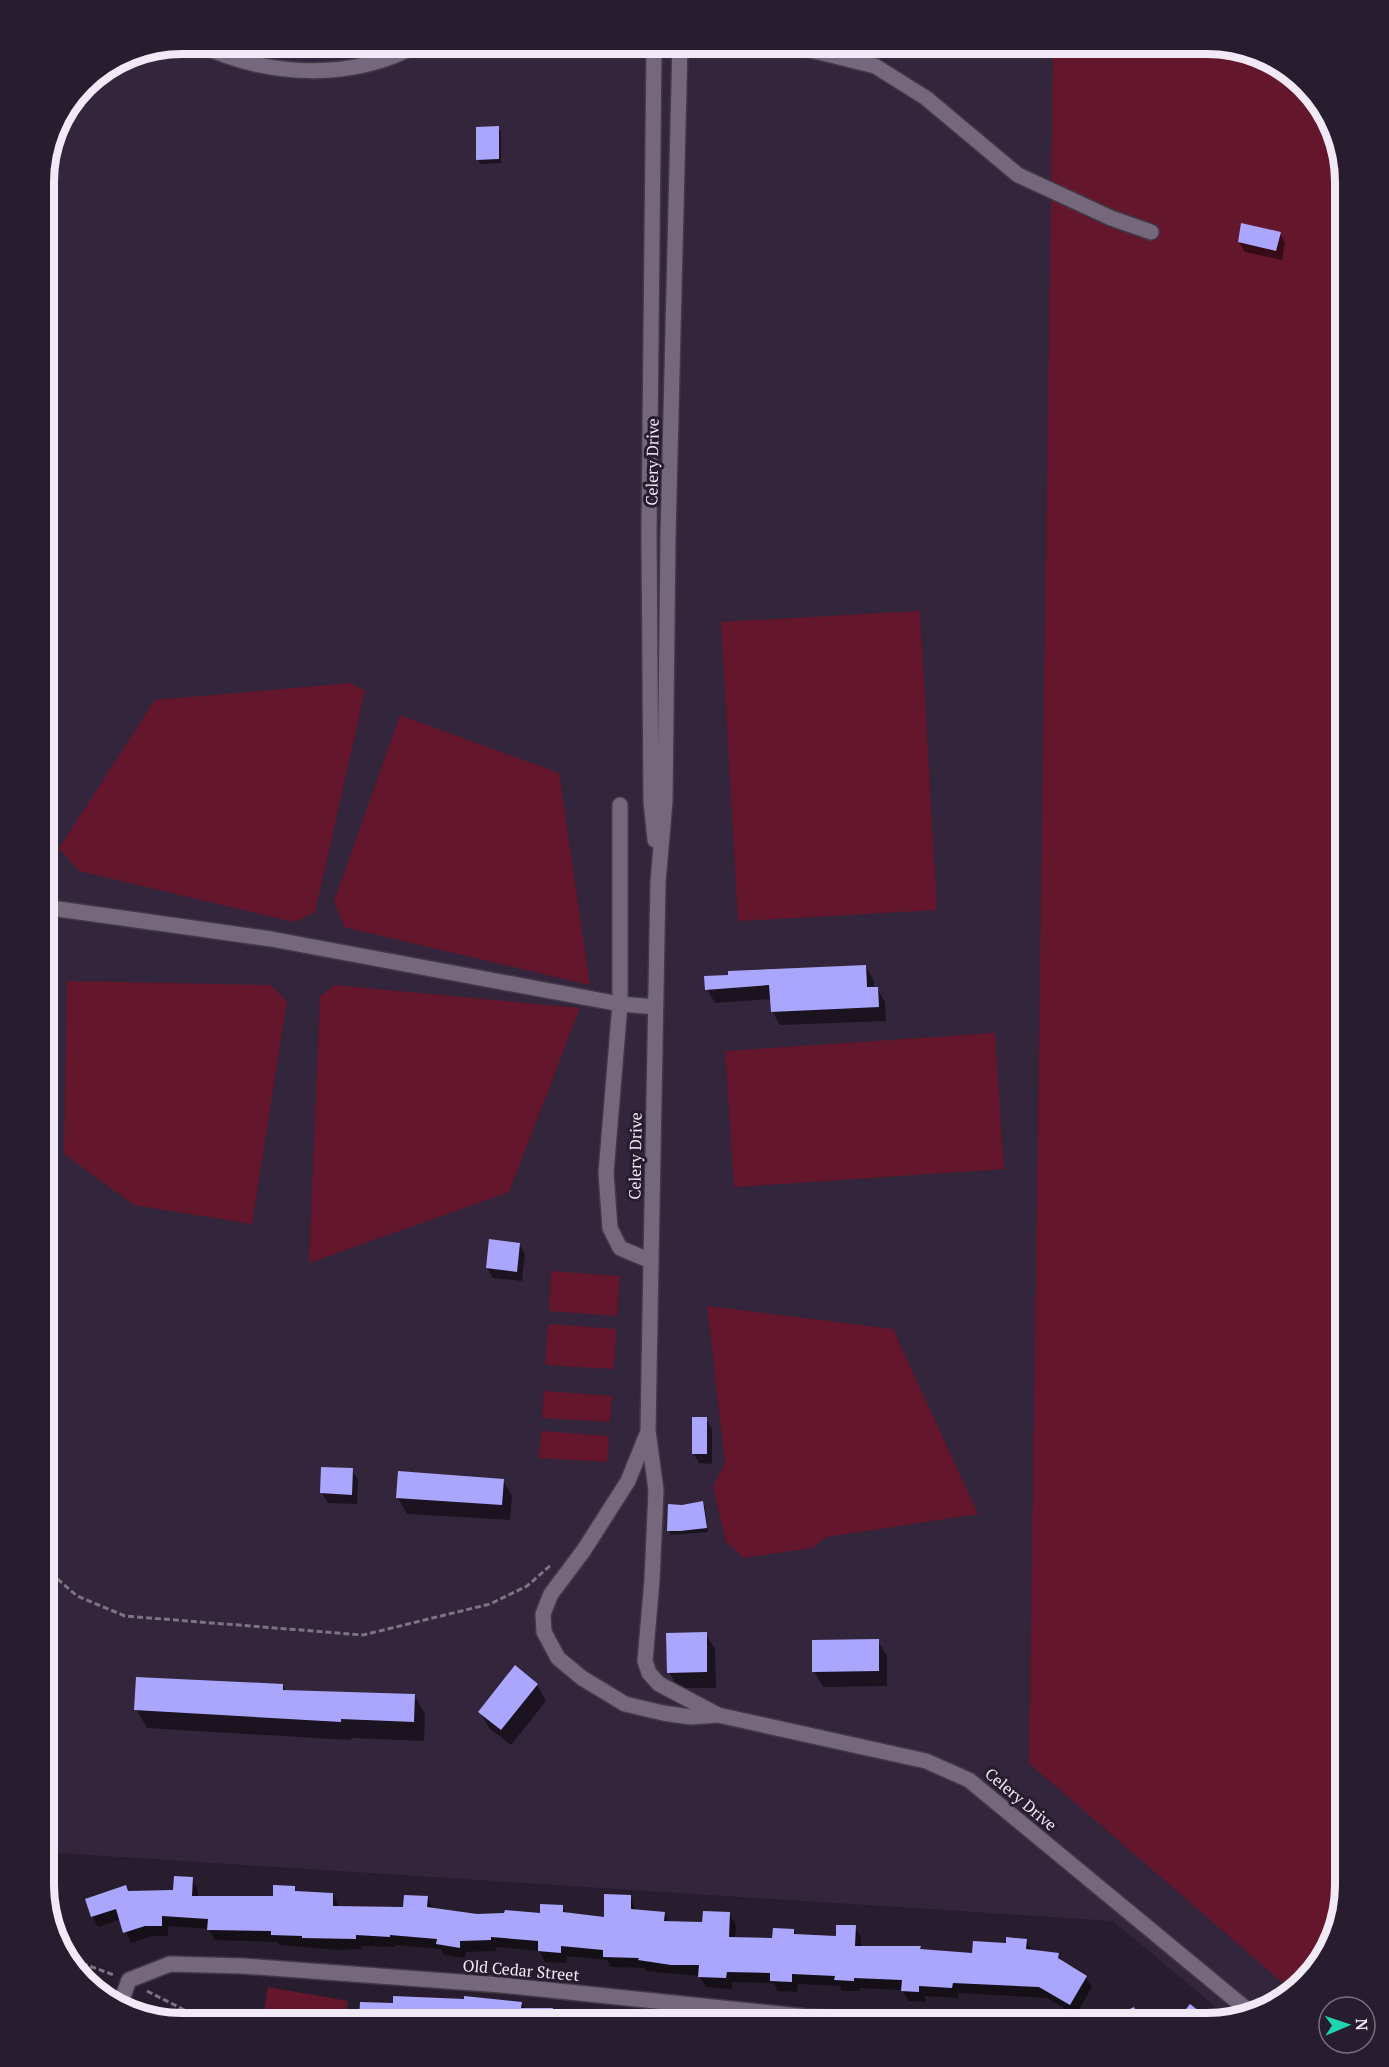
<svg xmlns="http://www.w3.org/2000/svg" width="1389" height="2067" viewBox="0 0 1389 2067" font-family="'PT Serif',serif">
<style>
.built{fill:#33253b}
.green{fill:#64162c}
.shadow{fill:#0007}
.building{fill:#aaa6fe}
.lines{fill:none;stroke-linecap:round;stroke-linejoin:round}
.minor-casing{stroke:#423947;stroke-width:18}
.path{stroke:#7d7483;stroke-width:3;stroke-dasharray:6 3;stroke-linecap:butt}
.minor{stroke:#75687c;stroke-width:15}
.labels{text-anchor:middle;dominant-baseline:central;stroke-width:6;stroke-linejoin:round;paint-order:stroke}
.street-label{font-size:16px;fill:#f1eaf6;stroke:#281d2e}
.rim{fill:none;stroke:#f1eaf6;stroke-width:8}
</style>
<rect width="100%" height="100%" fill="#281d2e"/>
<path class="built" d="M182,44H1216L1276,62L1327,113L1345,182V1885L1327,1954L1276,2005L1229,2018L1113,1921L44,1852V173L54,129L84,84L129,54Z"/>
<path class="green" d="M1053,44H1216L1276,62L1327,113L1345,182V1885L1327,1954L1291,1990L1029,1763Z
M920,611L937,910L738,921L721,622Z
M351,683L365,691L315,912L294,922L79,871L59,848L155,700Z
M400,715L559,773L590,985L344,927L334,901Z
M67,981L270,985L287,1001L252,1224L134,1205L64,1154Z
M335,985L580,1008L509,1192L309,1263L320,996Z
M995,1033L1004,1169L734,1187L725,1051Z
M551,1271L620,1276L617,1316L549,1311Z
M707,1306L893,1329L978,1514L827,1537L812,1548L744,1558L726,1542L713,1486L725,1463Z
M548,1324L616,1329L614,1369L545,1365Z
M544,1391L612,1396L610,1422L542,1418Z
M541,1431L609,1436L607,1462L539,1458Z
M268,1987L348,2001L344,2023H262Z"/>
<path class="shadow" d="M498,128L501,132V163L480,164L478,159Z
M1280,233L1285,243L1282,260L1245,252L1239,242Z
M866,967L874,981V988H877L885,1002L886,1021L780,1025L772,1011V999L715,1003L707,989Z
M519,1244L525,1254L522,1281L493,1278L487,1268Z
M706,1419L712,1429V1464L699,1463L693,1453Z
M352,1470L358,1480L357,1504L328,1503L322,1493Z
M503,1480L512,1496L510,1520L407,1514L398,1498Z
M702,1503L705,1507L708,1532L671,1535L669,1530L682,1506Z
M706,1634L715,1649L716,1688H678L669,1672Z
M878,1641L887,1656V1686L823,1687L814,1671Z
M516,1667L537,1685L546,1701L511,1745L489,1728L480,1712Z
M283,1685L286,1691L414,1695L425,1714L424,1741L351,1738V1740L147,1728L136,1709Z
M192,1879L198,1890V1897H274L294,1888L297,1893L333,1894L339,1907L405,1909L427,1898L434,1909L477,1915H541L562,1907L567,1914L605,1918L630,1896L636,1911L664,1913L670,1923H703L729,1914L736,1925L735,1939L774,1940L794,1930L797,1936L837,1938L855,1927L861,1938V1948H920L921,1950L974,1955L1026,1940L1033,1952L1058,1954L1063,1963L1086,1977L1092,1987L1076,2015L1047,1998L958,1993V1998L925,1996V2002L909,2001L902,1990L860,1988V1991H842L840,1986L798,1984L797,1992L778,1991L773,1983L732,1982V1989L706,1987L699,1976L646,1971L644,1968L611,1967L607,1960L567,1956L566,1963L545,1962L539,1951L496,1947V1951L466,1952L465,1958L444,1955L441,1949L395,1945V1947L362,1946V1949L337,1950L279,1945L277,1942L215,1940L209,1929L168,1926V1936H152L131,1943L121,1919L98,1927L92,1916L129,1892L175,1891Z
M521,2003L525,2009H552L558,2019L583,2021L585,2023H361V2004Z
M1190,2006L1210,2023H1177Z
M664,2016L684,2020L686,2023H663Z"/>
<path class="building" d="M499,126V159L476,160V127Z
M1241,223L1281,232L1276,251L1238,242Z
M866,965L867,987H878L879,1007L771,1012L769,985L705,990L704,976L728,975V971Z
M489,1239L520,1243L517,1272L486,1268Z
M692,1417H707V1454H692Z
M321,1467L353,1468L352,1495L320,1493Z
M398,1471L504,1479L502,1505L396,1498Z
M703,1501L707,1528L680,1531H667L668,1504L682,1505Z
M707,1632V1672L667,1673L666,1633Z
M879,1639V1671L812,1672V1640Z
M515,1665L538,1684L501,1730L478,1712Z
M136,1677L283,1684V1690L415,1694L414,1722L341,1719V1722L134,1710Z
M174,1876L193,1877L192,1896H273V1885L295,1886V1891L333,1893V1906L403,1907L404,1895L428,1896L427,1907L477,1914L504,1913L505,1910L540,1913V1904L563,1905V1912L604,1917V1894L631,1895V1909L665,1912L664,1921L702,1922L703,1911L730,1912L729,1937L772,1938L773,1928L794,1929V1934L836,1936V1925H856L855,1946H921L920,1949L972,1953L973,1941L1006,1943V1937L1027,1939L1026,1949L1059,1953L1058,1958L1087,1976L1070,2005L1039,1987L953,1983L952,1988L919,1986V1992L901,1991L902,1980L854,1978V1981L834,1980L835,1976L792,1974V1982L770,1981V1973L727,1972L726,1978L698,1977L699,1965H671L638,1960L639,1958L603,1957V1950L561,1946V1953L538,1951V1941L491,1937V1940L460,1941V1948L436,1944L437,1939L390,1935V1937L356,1935V1939L302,1938V1936L271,1935V1931L207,1930L208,1919L162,1916V1926H145L123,1933L116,1909L91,1917L85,1899L126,1885L128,1891L173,1890Z
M393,1996L464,1999V1996L522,2002L521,2008H553V2023H359L360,2002L393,2003Z
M1190,2004L1213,2022L1175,2023Z
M1134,2007L1142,2023H1100Z"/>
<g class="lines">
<g class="minor-casing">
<path id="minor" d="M198,44C267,77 351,82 419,44
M654,44L649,533L651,801L655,840
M680,44L668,536L665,801L658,882L651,1261L648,1431L656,1490L652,1580L645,1661L649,1673L659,1684L718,1715
M786,44L875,66L926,98L1018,175L1111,218L1151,232
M620,805V1004L606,1173L610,1228L620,1248L651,1261
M44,907L271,939L620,1004L656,1007
M647,1434L628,1481L584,1550L551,1594L543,1614L544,1632L558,1658L582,1678L625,1704L663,1713L691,1717L718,1715L926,1761L969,1780L1250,2012
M120,2005L129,1980L170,1964L243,1966L501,1985L809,2017L939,2023"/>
</g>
<path class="path" d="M44,213L45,167
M44,1567L77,1596L125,1616L363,1635L490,1604L527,1586L551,1565
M65,1957L114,1975
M147,1991L210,2023"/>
<use href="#minor" class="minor"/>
</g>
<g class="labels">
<g class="street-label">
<text transform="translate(652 462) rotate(-89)">Celery Drive</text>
<text transform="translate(635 1156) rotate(-89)">Celery Drive</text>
<text transform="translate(1021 1799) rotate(40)">Celery Drive</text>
<text transform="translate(521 1970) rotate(5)">Old Cedar Street</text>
</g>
</g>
<path d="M0 0H1389V2067H0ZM182 54H1207A128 128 0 0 1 1335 182V1885A128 128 0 0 1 1207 2013H182A128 128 0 0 1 54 1885V182A128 128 0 0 1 182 54Z" fill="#281d2e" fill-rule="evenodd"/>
<path class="rim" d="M182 54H1207A128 128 0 0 1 1335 182V1885A128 128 0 0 1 1207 2013H182A128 128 0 0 1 54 1885V182A128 128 0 0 1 182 54Z"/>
<g transform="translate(1347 2025) rotate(88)"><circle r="28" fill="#281d2e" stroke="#786f7e" stroke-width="1.5"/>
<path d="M0-4.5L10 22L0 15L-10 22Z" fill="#1ed5b0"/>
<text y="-9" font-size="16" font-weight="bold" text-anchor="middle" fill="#f1eaf6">N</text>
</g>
</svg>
